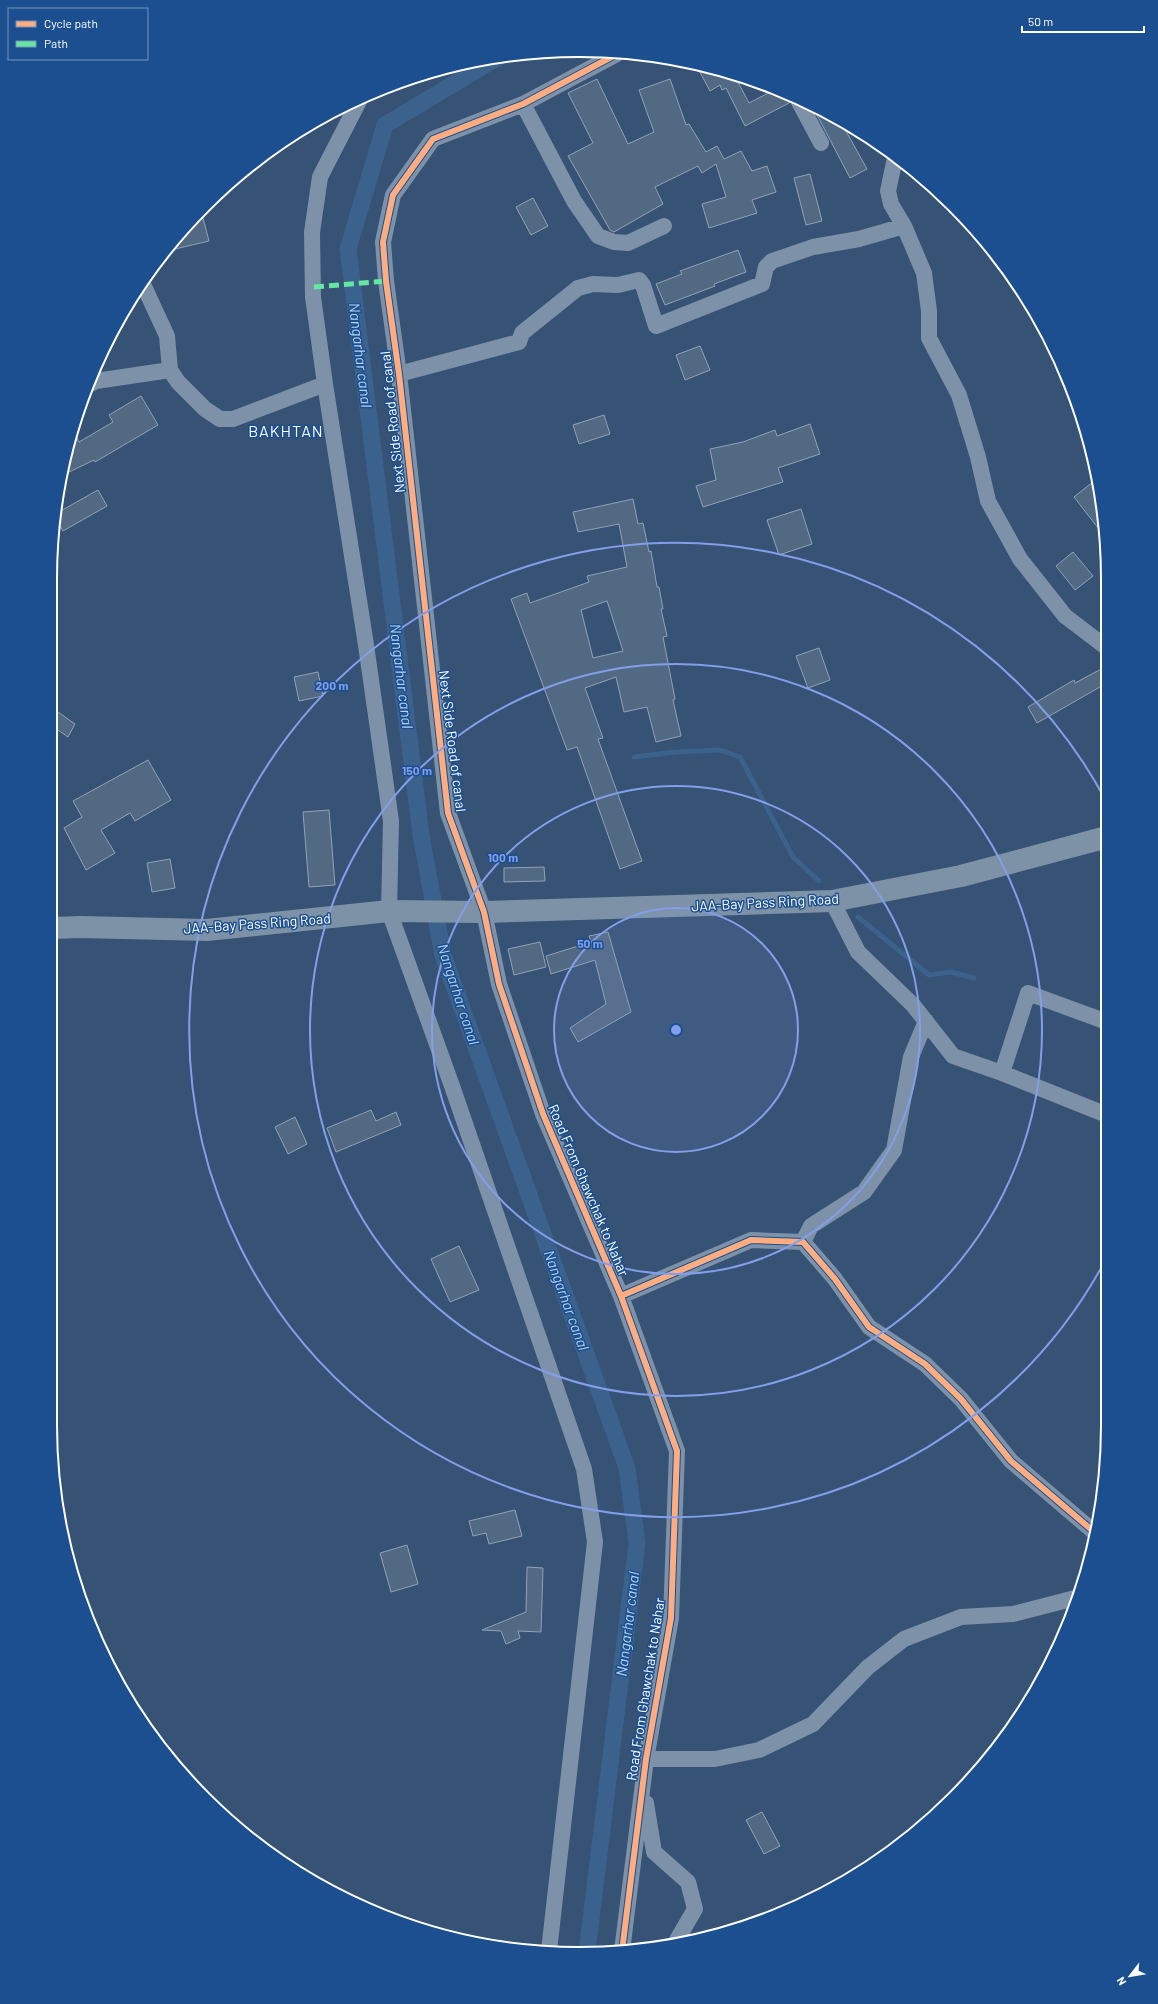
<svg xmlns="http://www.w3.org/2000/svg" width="1158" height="2004" viewBox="0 0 1158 2004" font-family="Barlow,sans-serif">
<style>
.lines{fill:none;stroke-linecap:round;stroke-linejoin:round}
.stream{stroke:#3b618d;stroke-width:5}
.canal{stroke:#3b618d;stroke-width:17}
.building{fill:#526984;stroke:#92a2b6;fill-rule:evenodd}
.minor{stroke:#7d92a8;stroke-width:16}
.highway{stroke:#7e92a7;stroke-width:22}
.quiet{stroke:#66e7a1;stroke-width:5;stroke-dasharray:10 5;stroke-linecap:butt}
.cycleway-casing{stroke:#1b4f8f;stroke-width:8}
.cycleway{stroke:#ffac80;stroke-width:6}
.ring{fill:none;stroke:#839eea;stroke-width:2}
.labels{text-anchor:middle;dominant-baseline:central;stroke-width:3;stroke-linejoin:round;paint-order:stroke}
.street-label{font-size:14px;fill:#fff;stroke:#1b4f8f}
.water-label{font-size:15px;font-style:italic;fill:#b5d3f5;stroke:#1b4f8f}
.quarter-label{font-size:16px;letter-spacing:1px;fill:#fff;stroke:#1b4f8f}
.rim{fill:none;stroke:#fff;stroke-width:2}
.centre{fill:#839eea;stroke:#1b4f8f;stroke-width:2}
.ring-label{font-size:12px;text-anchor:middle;font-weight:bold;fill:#839eea;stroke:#1b4f8f;stroke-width:3;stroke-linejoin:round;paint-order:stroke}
</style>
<rect width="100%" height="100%" fill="#365274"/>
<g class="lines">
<path class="stream" d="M634,757L676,752L720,750L740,757L793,857L819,881
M858,917L929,975L951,972L974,978"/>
<path class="canal" d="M497,58L385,125L348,249L421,835L443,955L627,1468L637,1543L587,1952"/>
</g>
<path class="building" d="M696,65L744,79L738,82L749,103L776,89L789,94V103L745,126L726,88L722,90L720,85L710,91Z
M597,79L628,144L654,132L639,90L670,79L686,125L689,124L706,152L717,146L724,159L741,151L752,171L767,166L776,192L752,200L757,213L709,228L702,204L726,197L716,164L702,173L698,166L655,187L663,204L614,232L610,230L568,156L593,143L568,93Z
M821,112L841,122L867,169L850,178L817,115Z
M810,174L822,221L806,225L794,178Z
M533,198L548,226L531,235L516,207Z
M201,210L209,241L167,251Z
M738,250L746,272L714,284L715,286L665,305L656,284L682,274L680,271Z
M700,346L710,370L685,380L676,355Z
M141,396L158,425L95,462L94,460L65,474L74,432L79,442L113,422L109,415Z
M604,415L610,434L579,444L573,425Z
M810,424L820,454L778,468L783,482L703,507L696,486L716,480L710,449L743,442L775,430L777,436Z
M1094,481L1101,515L1105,537L1074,497Z
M98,490L107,506L63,531L56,519L57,513Z
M633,499L638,524L643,523L649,552L651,551L657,587H659L663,609H661L667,636L663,637L675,699L673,700L681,736L656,742L647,707L624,712L616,677L585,688L603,738L598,739L642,861L620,869L577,747L567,750L511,599L527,593L530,603L589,582L587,576L627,567L619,524L578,532L573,512ZM607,601L623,651L593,658L581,610Z
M801,509L812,544L779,555L767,520Z
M1073,552L1093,576L1075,590L1056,566Z
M819,648L830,680L808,688L796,656Z
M1107,666V683L1037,723L1028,707L1074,680L1075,683Z
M318,672L323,696L299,701L294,677Z
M52,708L75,724L68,737L52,726Z
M148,760L171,800L135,821L130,813L101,830L115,853L86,870L64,828L82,817L73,801Z
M329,810L335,885L309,887L303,812Z
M170,859L175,888L152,892L147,863Z
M544,867L545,881L504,882V868Z
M608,932L631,1012L578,1042L570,1028L606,1004L595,960L551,974L546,956L591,942L589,936Z
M540,942L546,967L514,975L508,949Z
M371,1110L376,1121L396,1112L401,1125L336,1152L327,1128Z
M295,1117L307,1144L288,1154L275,1127Z
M459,1246L479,1290L450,1302L431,1259Z
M515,1510L522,1536L489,1544L486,1533L473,1536L469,1521Z
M407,1545L418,1584L391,1592L380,1553Z
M527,1567L543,1568L541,1632L518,1631L520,1638L506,1644L501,1631L482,1630L526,1612Z
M762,1812L780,1846L764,1854L746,1820Z"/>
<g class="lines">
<path class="minor" d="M617,54L523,104L433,139L393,195L383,242L386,281L399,374L448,813L484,912L499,984L543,1114L621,1296L677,1451L671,1618L646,1759L622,1951
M797,98L821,143
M360,99L320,177L312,232L313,297L325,384L366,645L391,821L389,911L452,1086L584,1469L595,1542L549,1951
M523,104L574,201L598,236L614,242L628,243L664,226
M895,158L888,191L891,204L904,226L924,273L929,311V338L959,395L978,457L988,501L1020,559L1065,616L1107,648
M142,282L167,336L170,370L178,382L205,409L220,419H233L325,384
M399,374L519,342L522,333L578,288L593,284L618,285L639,280L643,285L656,326L762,284L766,267L772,261L813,247L859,239L904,226
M90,384L96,381L170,370
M832,901L858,952L913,1005L953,1056L1002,1073L1028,993L1107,1022
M1002,1073L1107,1115
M803,1242L811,1226L864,1192L894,1150L911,1057L926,1021
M621,1296L751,1240L803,1242L835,1279L869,1327L925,1364L961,1399L1011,1461L1093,1531
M646,1759H715L759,1750L813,1724L868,1667L904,1639L961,1617L1013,1614L1079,1597
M646,1803L654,1852L688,1882L695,1909L677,1940"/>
<path class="highway" d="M53,928L80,927L207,930L389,911L484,912L832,901L961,876L1107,837"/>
<path class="quiet" d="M314,287L386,281"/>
<g class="cycleway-casing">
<path id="cycleway" d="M617,54L523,104L433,139L393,195L383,242L386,281L399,374L448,813L484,912L499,984L543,1114L621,1296L677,1451L671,1618L646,1759L622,1951
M621,1296L751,1240L803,1242L835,1279L869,1327L925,1364L961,1399L1011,1461L1093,1531"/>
</g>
<use href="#cycleway" class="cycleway"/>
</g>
<circle cx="676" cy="1030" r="122" fill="#839eea" fill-opacity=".12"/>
<g class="ring">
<circle cx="676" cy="1030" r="122"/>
<circle cx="676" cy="1030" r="244"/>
<circle cx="676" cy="1030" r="366"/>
<path d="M1106 1259A487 487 0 1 1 1106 801"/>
</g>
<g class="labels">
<g class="street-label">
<text transform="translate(392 422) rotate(-96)">Next Side Road of canal</text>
<text transform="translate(453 741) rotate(83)">Next Side Road of canal</text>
<text transform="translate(765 902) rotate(-3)">JAA-Bay Pass Ring Road</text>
<text transform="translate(257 923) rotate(-4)">JAA-Bay Pass Ring Road</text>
<text transform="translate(589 1190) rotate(67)">Road From Ghawchak to Nahar</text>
<text transform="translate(645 1689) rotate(-81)">Road From Ghawchak to Nahar</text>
</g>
<g class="water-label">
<text transform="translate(361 355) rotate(83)">Nangarhar canal</text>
<text transform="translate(402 676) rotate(83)">Nangarhar canal</text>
<text transform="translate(459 994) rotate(72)">Nangarhar canal</text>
<text transform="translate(567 1300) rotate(70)">Nangarhar canal</text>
<text transform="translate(627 1624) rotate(-83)">Nangarhar canal</text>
</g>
<g class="quarter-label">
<text x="286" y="430">BAKHTAN</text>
</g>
</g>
<path d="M0 0H1158V2004H0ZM579 57H579A522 522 0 0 1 1101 579V1425A522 522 0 0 1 579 1947H579A522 522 0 0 1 57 1425V579A522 522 0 0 1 579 57Z" fill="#1b4f8f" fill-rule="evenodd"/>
<path class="rim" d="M579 57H579A522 522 0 0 1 1101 579V1425A522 522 0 0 1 579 1947H579A522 522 0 0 1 57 1425V579A522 522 0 0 1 579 57Z"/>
<circle cx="676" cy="1030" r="6" class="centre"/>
<g class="ring-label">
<text x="332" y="690">200 m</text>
<text x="417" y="775">150 m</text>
<text x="503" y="862">100 m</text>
<text x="590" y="948">50 m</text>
</g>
<rect x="8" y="8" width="140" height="52" fill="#1b4f8f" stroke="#7695bc"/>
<rect x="16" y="21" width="20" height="6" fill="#ffac80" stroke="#7695bc"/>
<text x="44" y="28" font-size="12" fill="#ffffff">Cycle path</text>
<rect x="16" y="41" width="20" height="6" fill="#66e7a1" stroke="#7695bc"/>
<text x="44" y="48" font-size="12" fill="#ffffff">Path</text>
<g transform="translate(1130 1976) rotate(239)" stroke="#1b4f8f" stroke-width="3" paint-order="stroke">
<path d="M0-3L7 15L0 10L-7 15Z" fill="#ffffff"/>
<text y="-6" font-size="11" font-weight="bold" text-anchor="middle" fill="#ffffff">N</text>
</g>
<path d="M1022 26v6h122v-6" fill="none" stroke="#ffffff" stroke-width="2"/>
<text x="1028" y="26" font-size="12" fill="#ffffff" stroke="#1b4f8f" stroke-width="3" paint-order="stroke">50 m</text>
</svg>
